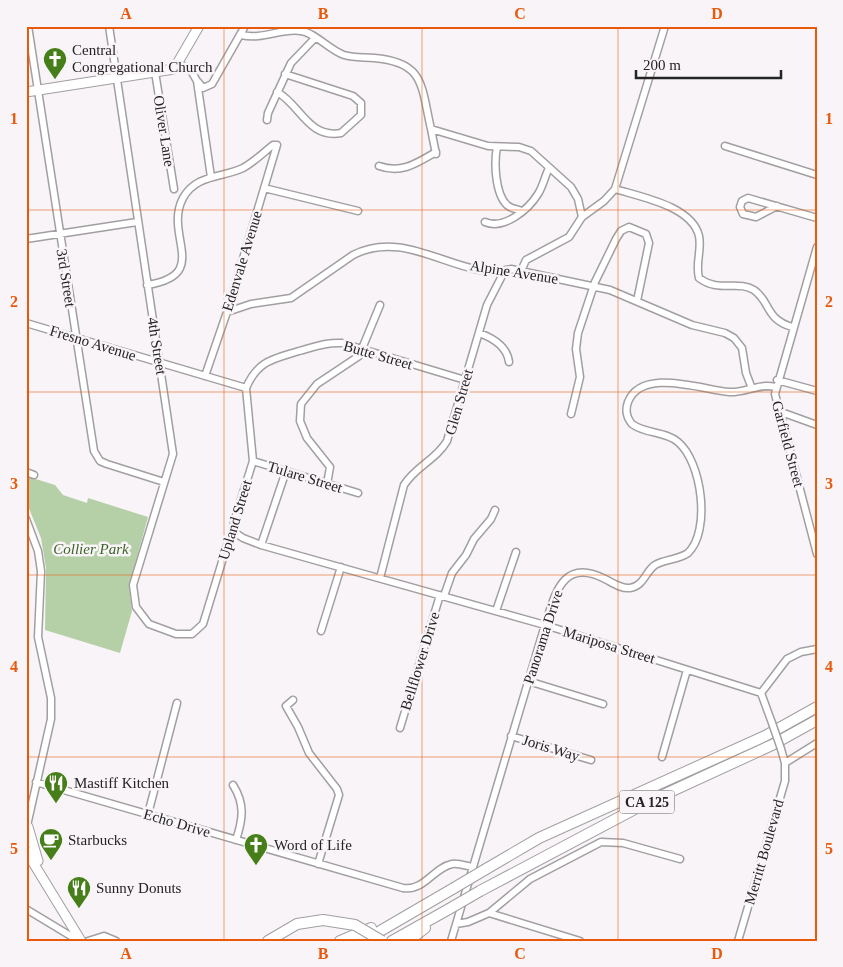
<svg xmlns="http://www.w3.org/2000/svg" width="843" height="967" viewBox="0 0 843 967" font-family="Georgia,serif">
<style>
.green{fill:#b5d0a7}
.lines{fill:none;stroke-linecap:round;stroke-linejoin:round}
.minor-casing{stroke:#a29fa2;stroke-width:9}
.major-casing{stroke:#a29fa2;stroke-width:11}
.highway-casing{stroke:#a29fa2;stroke-width:12}
.minor{stroke:#fff;stroke-width:6}
.major{stroke:#fff;stroke-width:9}
.highway{stroke:#fff;stroke-width:10}
.minor-bridge-casing{stroke:#a29fa2;stroke-width:9;stroke-linecap:butt}
.highway-bridge-casing{stroke:#a29fa2;stroke-width:12;stroke-linecap:butt}
.minor-bridge{stroke:#fff;stroke-width:6}
.highway-bridge{stroke:#fff;stroke-width:10}
.grid{fill:none;stroke:#e8590c;stroke-width:1;stroke-opacity:0.55}
.labels{text-anchor:middle;dominant-baseline:central;stroke-width:5;stroke-linejoin:round;paint-order:stroke}
.shield{fill:#f8f4f7;stroke:#646264;stroke-width:1}
.shield-label{font-size:14px;font-weight:bold;fill:#252425}
.poi-label{font-size:15px;fill:#252425;stroke:#f8f4f7;text-anchor:start}
.street-label{font-size:15px;fill:#252425;stroke:#f8f4f7}
.park-label{font-size:15px;font-style:italic;fill:#3e6327;stroke:#f8f4f7}
.neatline{fill:none;stroke:#e8590c;stroke-width:2}
.grid-label{font-size:16px;text-anchor:middle;font-weight:bold;fill:#e8590c}
</style>
<rect width="100%" height="100%" fill="#f8f4f7"/>
<path class="green" d="M26,476L55,485L63,495L87,503L88,498L148,517L129,586L132,611L120,653L45,630L46,568L41,538L26,501Z"/>
<g class="lines">
<g class="minor-casing">
<path id="minor" d="M28,26L94,451L100,461L107,464L164,482
M109,26L173,454L133,585L136,607L149,624L176,634H192L203,624L228,542L234,532V522L253,461L246,388C258,360 274,359 299,351C314,347 327,342 342,343L465,380
M241,35C263,40 281,28 301,31C316,33 329,50 344,55C354,58 364,57 374,58C425,62 421,86 431,129L488,146L519,147L531,151L571,187L578,199L582,217
M177,63L190,69L197,81L211,177
M155,72L174,189
M198,82L203,88L212,84L245,26
M277,92C300,104 308,139 341,133L361,115V103L353,96L285,74
M267,120L268,113L291,63L315,38
M431,129L436,154
M725,146L817,175
M497,147C494,162 495,194 507,205C511,209 517,209 522,211
M379,166C402,174 417,163 436,152
M264,188L358,211
M615,189C641,197 692,206 699,236C702,251 695,263 699,278C719,293 738,280 754,290C771,302 765,319 792,327
M777,206L756,217L743,214L740,207L742,201L748,198L817,218
M485,222C504,230 528,210 538,194C543,186 545,176 549,168
M26,239L137,222
M817,247L775,394L817,554
M521,271L526,260L569,237L582,217L604,201L615,189L665,26
M147,285C212,275 163,235 183,198C196,174 222,178 243,168C254,162 263,153 273,145H277L227,312L205,376
M227,312L251,304L291,298L353,255C409,226 461,283 511,269L610,290L692,325L725,333L734,338L742,348L746,373L751,386
M26,323L246,388
M479,333C493,338 507,346 509,362
M777,380L817,391
M781,412L817,425
M571,414L580,377L576,349L578,333L595,282L616,239L621,231L629,227L646,234L649,243L637,301
M253,461L358,493
M26,472L34,475
M327,484L330,467L307,438L300,421L301,404L317,384L359,356L380,305
M26,519L38,551L41,571L38,637L51,698V719L26,830
M234,532L243,538L261,545L545,625L761,693
M261,545L286,471
M380,578L404,485C416,466 436,460 447,441L487,305L505,270
M444,596L452,573L466,555L474,539L491,519L495,510
M496,611L516,552
M321,631L341,567
M528,681L603,704
M761,693L787,659L801,652L817,649
M761,693L772,723
M293,700L286,706L298,727L309,753L337,789L339,795L318,864
M400,728L440,595
M511,736L591,760
M662,757L687,670
M785,763L817,743
M36,782L403,888C425,891 433,868 452,864C459,863 466,866 472,867
M233,785C245,804 243,819 236,840
M148,814L177,703
M26,909L79,941
M489,913L580,941
M456,924L468,922L489,913L530,879L601,842L623,843L680,859
M88,941L104,936L116,941
M451,941L545,625C555,595 562,557 605,579C613,583 621,589 630,588C644,586 645,572 655,565C665,559 678,560 688,553C711,531 702,462 678,442C665,431 645,434 632,424C627,418 625,410 628,402C642,367 703,390 729,392C745,393 759,383 775,387
M738,941L785,781V763L781,749"/>
</g>
<g class="major-casing">
<path id="major" d="M26,92L174,69L199,26
M28,827L38,861
M26,851L81,941"/>
</g>
<g class="highway-casing">
<path id="highway" d="M486,869L539,838L765,736L817,707
M480,891L648,802L772,745L817,720
M268,941L297,924L323,920
M340,941L371,928
M363,941L454,888
M392,941L449,909
M408,941L425,928"/>
</g>
<use href="#minor" class="minor"/>
<use href="#major" class="major"/>
<use href="#highway" class="highway"/>
<g class="minor-bridge-casing">
<path id="minor-bridge" d="M772,723L781,749"/>
</g>
<g class="highway-bridge-casing">
<path id="highway-bridge" d="M454,888L486,869
M449,909L480,891
M323,920L355,925L382,941"/>
</g>
<use href="#minor-bridge" class="minor-bridge"/>
<use href="#highway-bridge" class="highway-bridge"/>
</g>
<path class="grid" d="M224,26V941M422,26V941M618,26V941M26,210H817M26,392H817M26,575H817M26,757H817"/>
<defs>
<g id="church-pin" transform="scale(1.25)"><path d="M0 17L-7.5 6A9.5 9.5 0 1 1 7.5 6Z" fill="#467f19" stroke="#f8f4f7"/><path d="M-1.2-6h2.4v3.5h3.3v2.4h-3.3V6h-2.4V-.1h-3.3v-2.4h3.3Z" fill="#fff"/></g>
<g id="restaurant-pin" transform="scale(1.25)"><path d="M0 17L-7.5 6A9.5 9.5 0 1 1 7.5 6Z" fill="#467f19" stroke="#f8f4f7"/><path d="M-5-6h1v4h1v-4h1v4h1v-4h1v5L-1.5 .5V6h-2V.5L-5-1ZM5-6V6H3V1.5H1.5Q1.5-4 5-6Z" fill="#fff"/></g>
<g id="cafe-pin" transform="scale(1.25)"><path d="M0 17L-7.5 6A9.5 9.5 0 1 1 7.5 6Z" fill="#467f19" stroke="#f8f4f7"/><path d="M-5.5-4.5H6V0H3Q3 3.5 0 3.5H-2.5Q-5.5 3.5-5.5 0ZM3-3.2v2h1.7v-2ZM-6 4.5H4V6H-6Z" fill="#fff"/></g>
</defs>
<g fill-rule="evenodd">
<use href="#church-pin" x="55" y="59"/>
<use href="#restaurant-pin" x="56" y="783"/>
<use href="#cafe-pin" x="51" y="840"/>
<use href="#church-pin" x="256" y="845"/>
<use href="#restaurant-pin" x="79" y="888"/>
</g>
<g class="labels">
<rect class="shield" x="619.5" y="790.5" width="55" height="23" rx="4"/>
<g class="shield-label">
<text x="647" y="802">CA 125</text>
</g>
<g class="poi-label">
<text x="72" y="50">Central<tspan x="72" dy="17">Congregational Church</tspan></text>
<text x="74" y="783">Mastiff Kitchen</text>
<text x="68" y="840">Starbucks</text>
<text x="274" y="845">Word of Life</text>
<text x="96" y="888">Sunny Donuts</text>
</g>
<g class="street-label">
<text transform="translate(164 131) rotate(81)">Oliver Lane</text>
<text transform="translate(242 261) rotate(-73)">Edenvale Avenue</text>
<text transform="translate(514 272) rotate(9)">Alpine Avenue</text>
<text transform="translate(66 278) rotate(81)">3rd Street</text>
<text transform="translate(93 343) rotate(17)">Fresno Avenue</text>
<text transform="translate(157 346) rotate(81)">4th Street</text>
<text transform="translate(378 355) rotate(16)">Butte Street</text>
<text transform="translate(459 402) rotate(-74)">Glen Street</text>
<text transform="translate(788 444) rotate(75)">Garfield Street</text>
<text transform="translate(305 477) rotate(17)">Tulare Street</text>
<text transform="translate(235 520) rotate(-73)">Upland Street</text>
<text transform="translate(543 637) rotate(-72)">Panorama Drive</text>
<text transform="translate(609 645) rotate(17)">Mariposa Street</text>
<text transform="translate(420 661) rotate(-73)">Bellflower Drive</text>
<text transform="translate(551 748) rotate(17)">Joris Way</text>
<text transform="translate(177 823) rotate(16)">Echo Drive</text>
<text transform="translate(764 852) rotate(-74)">Merritt Boulevard</text>
</g>
<g class="park-label">
<text x="91" y="549">Collier Park</text>
</g>
</g>
<rect width="843" height="967" fill="none" stroke="#f8f4f7" stroke-width="55"/>
<path d="M636 70v8h145v-8" fill="none" stroke="#252425" stroke-width="2.5"/>
<text x="643" y="70" font-size="15" fill="#252425" stroke="#f8f4f7" stroke-width="4" paint-order="stroke">200 m</text>
<rect x="28" y="28" width="788" height="912" class="neatline"/>
<g class="grid-label">
<text x="126" y="19">A</text>
<text x="323" y="19">B</text>
<text x="520" y="19">C</text>
<text x="717" y="19">D</text>
<text x="14" y="124">1</text>
<text x="829" y="124">1</text>
<text x="14" y="307">2</text>
<text x="829" y="307">2</text>
<text x="14" y="489">3</text>
<text x="829" y="489">3</text>
<text x="14" y="672">4</text>
<text x="829" y="672">4</text>
<text x="14" y="854">5</text>
<text x="829" y="854">5</text>
<text x="126" y="959">A</text>
<text x="323" y="959">B</text>
<text x="520" y="959">C</text>
<text x="717" y="959">D</text>
</g>
</svg>
